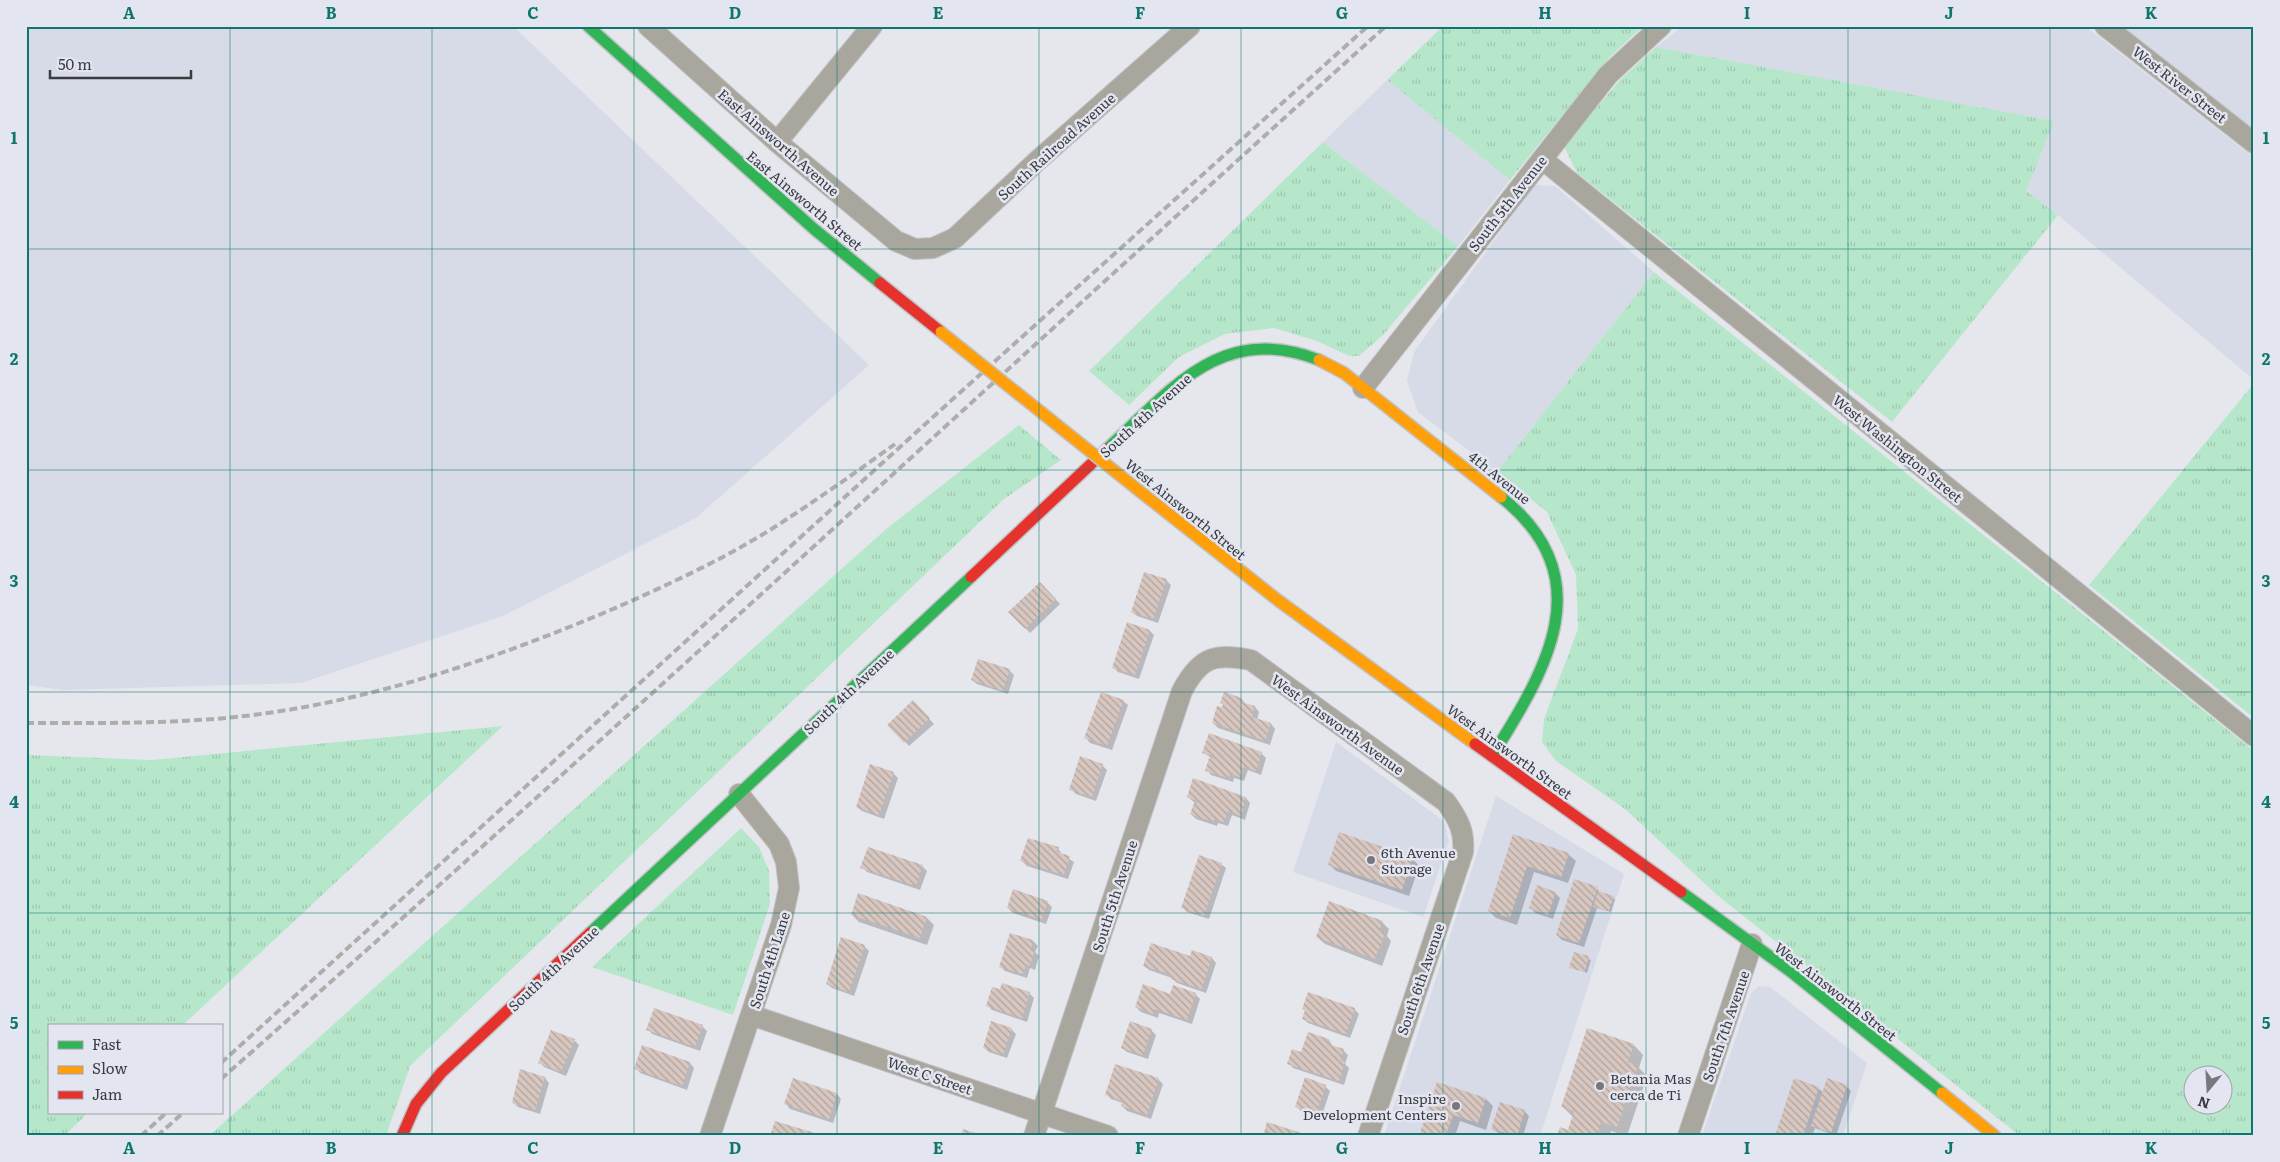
<svg xmlns="http://www.w3.org/2000/svg" width="2280" height="1162" viewBox="0 0 2280 1162" font-family="Literata,serif">
<style>
.built{fill:#d7dae7}
.grass{fill:url(#grass-tufts);fill-rule:evenodd}
.shadow{fill:#0003}
.building{fill:url(#building-back-hatch)}
.lines{fill:none;stroke-linecap:round;stroke-linejoin:round}
.street-casing{stroke:#c1c2c6;stroke-width:22}
.fast-casing{stroke:#c1c2c6;stroke-width:14}
.slow-casing{stroke:#c1c2c6;stroke-width:14}
.jam-casing{stroke:#c1c2c6;stroke-width:14}
.street{stroke:#a9a69e;stroke-width:20}
.fast{stroke:#30b455;stroke-width:11}
.slow{stroke:#ff9f0a;stroke-width:11}
.jam{stroke:#e5322d;stroke-width:11}
.rail{stroke:#afadac;stroke-width:4;stroke-dasharray:8 4;stroke-linecap:butt}
.slow-bridge-casing{stroke:#c1c2c6;stroke-width:14;stroke-linecap:butt}
.slow-bridge{stroke:#ff9f0a;stroke-width:11}
.grid{fill:none;stroke:#0f766e;stroke-width:1;stroke-opacity:0.55}
.poi-dot{fill:#77787d;stroke:#e3e5f0;stroke-width:2}
.labels{text-anchor:middle;dominant-baseline:central;stroke-width:5;stroke-linejoin:round;paint-order:stroke}
.street-label{font-size:14px;fill:#3b3c40;stroke:#e3e5f0}
.poi-label{font-size:14px;fill:#3b3c40;stroke:#e3e5f0;text-anchor:start}
.neatline{fill:none;stroke:#0f766e;stroke-width:2}
.grid-label{font-size:16px;text-anchor:middle;font-weight:bold;fill:#0f766e}
</style>
<defs>
<pattern id="grass-tufts" width="24" height="20" patternUnits="userSpaceOnUse" patternTransform="scale(1.25)"><rect width="24" height="20" fill="#b7e7cb"/><path d="M3 7l-1-3M5 7V3M7 7l1-3M15 17l-1-3M17 17v-4M19 17l1-3" fill="none" stroke="#9ec7af"/></pattern>
<pattern id="building-back-hatch" width="6" height="6" patternUnits="userSpaceOnUse" patternTransform="scale(1.25)"><rect width="6" height="6" fill="#d7c7c0"/><path d="M-1 5l2 2M0 0l6 6M5-1l2 2" fill="none" stroke="#b0a39d"/></pattern>
</defs>
<rect width="100%" height="100%" fill="#e6e7ed"/>
<path class="built" d="M26,26H513L869,365L696,518L503,616L301,683L64,690L26,685Z
M1683,26H2085L2254,158V380L2058,215L2026,191L2053,121L1656,47Z
M2123,26H2254V129Z
M1387,80L1510,180L1458,246L1323,142Z
M1534,185L1555,186L1654,272L1497,472L1418,412L1407,381L1414,352Z
M1336,742L1444,821L1449,841L1423,917L1293,872Z
M1496,796L1624,874L1540,1136H1384Z
M1759,986L1770,987L1867,1063L1843,1136H1702L1751,993Z"/>
<path class="grass" d="M1443,26H1643L1610,57L1510,180L1387,80Z
M1656,47L2054,121L2026,191L2058,215L1892,422L1577,173L1564,146L1620,80Z
M1323,142L1458,246L1383,335L1359,356H1349L1317,341L1274,328L1225,334L1179,357L1129,405L1089,371Z
M1654,272L2254,751V1136H2020L1717,895L1625,809L1556,761L1542,742L1544,719L1578,629L1576,575L1547,512L1497,472ZM2192,1074H2222V1104H2192Z
M2254,383V718L2089,585Z
M1019,425L1061,460L1004,499L410,1066L386,1136H209L885,530Z
M503,726L182,1026H49V1113H88L64,1136H26V755L152,760Z
M741,828L759,847L769,871L770,904L733,1015L592,967Z"/>
<path class="shadow" d="M1166,580L1171,585L1158,623L1137,616L1132,612Z
M1040,583L1060,604L1030,633L1010,612Z
M1150,631L1154,635L1139,679L1118,672L1113,667Z
M1009,670L1014,675L1008,694L977,684L972,680Z
M1242,699L1246,705L1255,707L1259,712L1257,720L1271,724L1275,729L1270,745L1218,728L1213,723L1223,709L1224,705L1222,703Z
M1123,701L1128,705L1112,750L1090,743L1086,738Z
M913,702L934,724L909,746L889,725Z
M1204,753H1261L1266,758L1261,775L1248,770L1244,781L1234,778L1233,782L1211,775L1207,770L1211,758Z
M1102,765L1107,770L1096,801L1076,794L1071,789Z
M893,773L898,778L884,819L862,811L857,807Z
M1194,779L1246,798L1250,803L1245,820L1232,815L1228,826L1218,823L1217,826L1196,819L1191,814L1195,803L1188,797Z
M1514,836L1568,854L1576,861L1568,883L1534,872L1517,925L1496,918L1489,911Z
M1058,848L1062,855L1074,862L1068,879L1027,866L1022,861Z
M1412,858L1419,866L1409,896L1336,871L1329,864Z
M1221,864L1226,868L1209,919L1187,912L1183,908Z
M922,866L927,871L920,890L867,872L862,867Z
M1597,889L1602,894L1615,899L1611,912L1597,908L1584,947L1562,940L1557,935Z
M1555,893L1560,898L1553,919L1535,913L1531,908Z
M1047,902L1052,907L1046,924L1013,913L1008,908Z
M852,915L927,918L934,925L927,945L859,922Z
M1382,922L1389,929L1387,936L1391,941L1382,966L1325,944L1317,937Z
M1011,934L1033,941L1038,946L1035,952L1039,956L1035,970L1030,968L1027,978L1005,971L1001,967Z
M864,946L869,951L854,996L832,988L827,984Z
M1193,952L1212,958L1216,963L1206,993L1177,983L1172,978L1149,970L1144,966L1191,957Z
M1575,954L1591,960L1587,973L1571,967Z
M1002,984L1030,994L1034,998L1027,1022L992,1010L988,1006L1000,991Z
M1174,987L1196,995L1200,999L1192,1024L1159,1013L1158,1018L1141,1012L1136,1007L1171,995Z
M1303,1009H1354L1359,1014L1350,1038L1308,1023L1303,1018L1306,1011Z
M702,1026L707,1031L700,1051L652,1034L648,1029Z
M1011,1029L1016,1034L1007,1058L989,1052L984,1048Z
M1151,1030L1156,1035L1148,1059L1127,1052L1122,1048Z
M1308,1034L1329,1040L1333,1047L1343,1050L1348,1055L1345,1064L1349,1068L1344,1085L1293,1068L1289,1063L1301,1053Z
M574,1040L579,1045L566,1076L544,1067L540,1063Z
M1634,1045L1643,1055L1639,1068L1647,1076L1627,1136L1611,1131L1610,1136H1558L1568,1132L1573,1117L1563,1107Z
M643,1047L690,1063L694,1068L687,1090L640,1073L636,1068Z
M521,1071L545,1078L549,1083L540,1114L518,1107L514,1103Z
M1158,1079L1163,1084L1151,1119L1127,1111L1122,1106L1123,1103L1111,1099L1107,1095Z
M1438,1083L1486,1099L1493,1106L1486,1130L1460,1121L1455,1136H1420Z
M1325,1086L1330,1091L1321,1118L1301,1111L1296,1106Z
M1846,1086L1851,1091L1836,1136L1815,1128L1812,1136H1776L1818,1088L1823,1092Z
M837,1094L841,1099L833,1123L790,1109L786,1104Z
M1524,1111L1529,1116L1523,1136H1504L1492,1129Z"/>
<path class="building" d="M1144,572L1167,579L1153,619L1131,612Z
M1040,582L1056,599L1025,629L1008,612Z
M1127,622L1150,630L1135,675L1112,668Z
M978,659L1010,669L1003,691L971,680Z
M1101,692L1124,700L1107,746L1084,738Z
M1224,692L1242,698L1241,702L1255,706L1252,717L1271,723L1265,741L1212,723L1217,706L1222,707L1223,704L1220,703Z
M913,700L930,718L904,743L887,725Z
M1209,733L1262,752L1256,771L1243,767L1240,777L1230,774L1228,778L1205,771L1209,758L1212,759L1213,756L1202,753Z
M1080,756L1103,764L1092,797L1069,790Z
M870,764L894,772L879,815L856,807Z
M1193,778L1246,797L1241,816L1228,811L1224,822L1214,819L1213,822L1190,814L1194,803L1197,804V801L1187,797Z
M1339,832L1413,857L1402,890L1328,865Z
M1513,834L1569,853L1561,877L1527,866L1510,918L1488,911Z
M1028,838L1059,847L1057,852L1070,856L1064,875L1020,861Z
M868,847L923,865L916,886L860,868Z
M1199,855L1222,863L1204,916L1181,908Z
M1574,879L1598,887L1579,943L1556,935Z
M1537,885L1556,892L1548,915L1529,908Z
M1013,889L1048,901L1042,920L1007,908Z
M1598,891L1614,896L1609,911L1593,907Z
M858,893L927,917L920,938L851,915Z
M1329,901L1383,921L1379,931L1385,933L1375,959L1316,937Z
M1010,933L1033,940L1031,949L1035,950L1030,966L1026,964L1023,974L999,967Z
M841,937L865,945L849,992L826,984Z
M1151,943L1190,956L1192,950L1212,957L1202,989L1171,979L1172,975L1143,966Z
M1574,952L1589,956L1585,972L1569,968Z
M1002,983L1030,992L1022,1018L986,1006L992,987L1000,989Z
M1143,984L1170,994L1173,985L1196,993L1187,1020L1155,1009L1153,1014L1135,1007Z
M1308,992L1355,1008L1346,1034L1302,1019L1305,1010L1302,1009Z
M654,1008L703,1025L695,1047L646,1030Z
M991,1021L1012,1028L1003,1055L983,1048Z
M1130,1021L1152,1029L1143,1055L1121,1048Z
M1587,1028L1634,1044L1628,1062L1638,1065L1617,1127L1601,1122L1597,1136H1557L1560,1127L1568,1130L1574,1111L1561,1107Z
M551,1030L575,1039L561,1072L538,1063Z
M1308,1032L1329,1039L1328,1044L1344,1049L1341,1060L1345,1062L1339,1081L1287,1064L1292,1049L1301,1052Z
M642,1045L690,1062L682,1086L634,1069Z
M1115,1064L1159,1078L1147,1115L1121,1106L1122,1101L1105,1095Z
M520,1069L545,1077L535,1110L512,1103Z
M1305,1077L1326,1085L1316,1114L1295,1107Z
M793,1078L837,1093L829,1119L784,1104Z
M1794,1078L1819,1087L1803,1136H1775Z
M1827,1078L1847,1085L1831,1133L1811,1126Z
M1437,1082L1486,1098L1478,1123L1453,1115L1446,1136H1419Z
M1500,1102L1525,1110L1517,1136L1491,1129Z
M775,1121L815,1133L814,1136H770Z
M1267,1122L1305,1134L1304,1136H1263Z
M963,1129L982,1135V1136H961Z"/>
<g class="lines">
<g class="street-casing">
<path id="street" d="M648,26L777,142L896,241L915,249L933,248L955,238L1036,162L1190,26
M2105,26L2254,143
M777,142L872,26
M1542,159L2254,736
M1363,388L1608,75L1661,26
M751,1015L1108,1136
M710,1136L781,925L789,888L786,862L779,844L739,794
M1034,1136L1182,691C1200,657 1214,653 1251,660L1446,802C1458,819 1465,831 1463,852L1368,1136
M1688,1136L1752,944"/>
</g>
<g class="fast-casing">
<path id="fast" d="M588,26L814,229L880,283
M1107,449C1172,389 1222,322 1319,360
M1492,756C1547,669 1602,577 1501,497
M1681,892L1790,971L1942,1093
M590,933L971,577"/>
</g>
<g class="slow-casing">
<path id="slow" d="M1319,360L1344,373L1501,497
M1137,489L1279,601L1475,744
M1942,1093L1995,1136"/>
</g>
<g class="jam-casing">
<path id="jam" d="M880,283L941,332
M971,577L1107,449
M1475,744L1681,892
M402,1136L416,1104L441,1073L590,933"/>
</g>
<use href="#street" class="street"/>
<use href="#fast" class="fast"/>
<use href="#slow" class="slow"/>
<use href="#jam" class="jam"/>
<path class="rail" d="M26,723C96,723 167,724 236,717C366,703 493,660 613,609C672,583 733,555 787,519C824,495 859,470 895,444
M221,1063L954,398L1368,26
M221,1079C614,733 997,377 1386,26
M141,1136L166,1113
M157,1136L183,1113"/>
<g class="slow-bridge-casing">
<path id="slow-bridge" d="M941,332L1137,489"/>
</g>
<use href="#slow-bridge" class="slow-bridge"/>
</g>
<path class="grid" d="M230,26V1136M432,26V1136M634,26V1136M837,26V1136M1039,26V1136M1241,26V1136M1443,26V1136M1646,26V1136M1848,26V1136M2050,26V1136M26,249H2254M26,470H2254M26,692H2254M26,913H2254"/>
<g class="poi-dot">
<circle cx="1371" cy="860" r="5"/>
<circle cx="1600" cy="1086" r="5"/>
<circle cx="1456" cy="1106" r="5"/>
</g>
<g class="labels">
<g class="street-label">
<text transform="translate(2180 84) rotate(38)">West River Street</text>
<text transform="translate(779 142) rotate(41)">East Ainsworth Avenue</text>
<text transform="translate(1056 146) rotate(-42)">South Railroad Avenue</text>
<text transform="translate(805 200) rotate(40)">East Ainsworth Street</text>
<text transform="translate(1507 203) rotate(-52)">South 5th Avenue</text>
<text transform="translate(1145 415) rotate(-42)">South 4th Avenue</text>
<text transform="translate(1898 448) rotate(39)">West Washington Street</text>
<text transform="translate(1500 477) rotate(39)">4th Avenue</text>
<text transform="translate(1186 509) rotate(39)">West Ainsworth Street</text>
<text transform="translate(848 691) rotate(-43)">South 4th Avenue</text>
<text transform="translate(1338 724) rotate(36)">West Ainsworth Avenue</text>
<text transform="translate(1510 751) rotate(36)">West Ainsworth Street</text>
<text transform="translate(1114 896) rotate(-72)">South 5th Avenue</text>
<text transform="translate(769 960) rotate(-72)">South 4th Lane</text>
<text transform="translate(553 968) rotate(-43)">South 4th Avenue</text>
<text transform="translate(1420 979) rotate(-71)">South 6th Avenue</text>
<text transform="translate(1836 991) rotate(38)">West Ainsworth Street</text>
<text transform="translate(1725 1026) rotate(-71)">South 7th Avenue</text>
<text transform="translate(930 1075) rotate(19)">West C Street</text>
</g>
<g class="poi-label">
<text x="1381" y="852">6th Avenue<tspan x="1381" dy="16">Storage</tspan></text>
<text x="1610" y="1078">Betania Mas<tspan x="1610" dy="16">cerca de Ti</tspan></text>
<text x="1446" y="1098" text-anchor="end">Inspire<tspan x="1446" dy="16">Development Centers</tspan></text>
</g>
</g>
<rect width="2280" height="1162" fill="none" stroke="#e3e5f0" stroke-width="55"/>
<rect x="48" y="1024" width="175" height="90" fill="#e3e5f0" stroke="#a0a1aa"/>
<rect x="58" y="1041" width="25" height="8" fill="#30b455" stroke="#a0a1aa"/>
<text x="92" y="1050" font-size="15" fill="#3b3c40">Fast</text>
<rect x="58" y="1066" width="25" height="8" fill="#ff9f0a" stroke="#a0a1aa"/>
<text x="92" y="1074" font-size="15" fill="#3b3c40">Slow</text>
<rect x="58" y="1091" width="25" height="8" fill="#e5322d" stroke="#a0a1aa"/>
<text x="92" y="1100" font-size="15" fill="#3b3c40">Jam</text>
<g transform="translate(2208 1090) rotate(198)"><circle r="24" fill="#e3e5f0" stroke="#a0a1aa"/>
<path d="M0-4L9 19L0 12L-9 19Z" fill="#77787d"/>
<text y="-8" font-size="14" font-weight="bold" text-anchor="middle" fill="#3b3c40">N</text>
</g>
<path d="M50 70v8h141v-8" fill="none" stroke="#3b3c40" stroke-width="2.5"/>
<text x="58" y="70" font-size="15" fill="#3b3c40" stroke="#e3e5f0" stroke-width="4" paint-order="stroke">50 m</text>
<rect x="28" y="28" width="2224" height="1106" class="neatline"/>
<g class="grid-label">
<text x="129" y="19">A</text>
<text x="331" y="19">B</text>
<text x="533" y="19">C</text>
<text x="735" y="19">D</text>
<text x="938" y="19">E</text>
<text x="1140" y="19">F</text>
<text x="1342" y="19">G</text>
<text x="1545" y="19">H</text>
<text x="1747" y="19">I</text>
<text x="1949" y="19">J</text>
<text x="2151" y="19">K</text>
<text x="14" y="144">1</text>
<text x="2266" y="144">1</text>
<text x="14" y="365">2</text>
<text x="2266" y="365">2</text>
<text x="14" y="587">3</text>
<text x="2266" y="587">3</text>
<text x="14" y="808">4</text>
<text x="2266" y="808">4</text>
<text x="14" y="1029">5</text>
<text x="2266" y="1029">5</text>
<text x="129" y="1154">A</text>
<text x="331" y="1154">B</text>
<text x="533" y="1154">C</text>
<text x="735" y="1154">D</text>
<text x="938" y="1154">E</text>
<text x="1140" y="1154">F</text>
<text x="1342" y="1154">G</text>
<text x="1545" y="1154">H</text>
<text x="1747" y="1154">I</text>
<text x="1949" y="1154">J</text>
<text x="2151" y="1154">K</text>
</g>
</svg>
